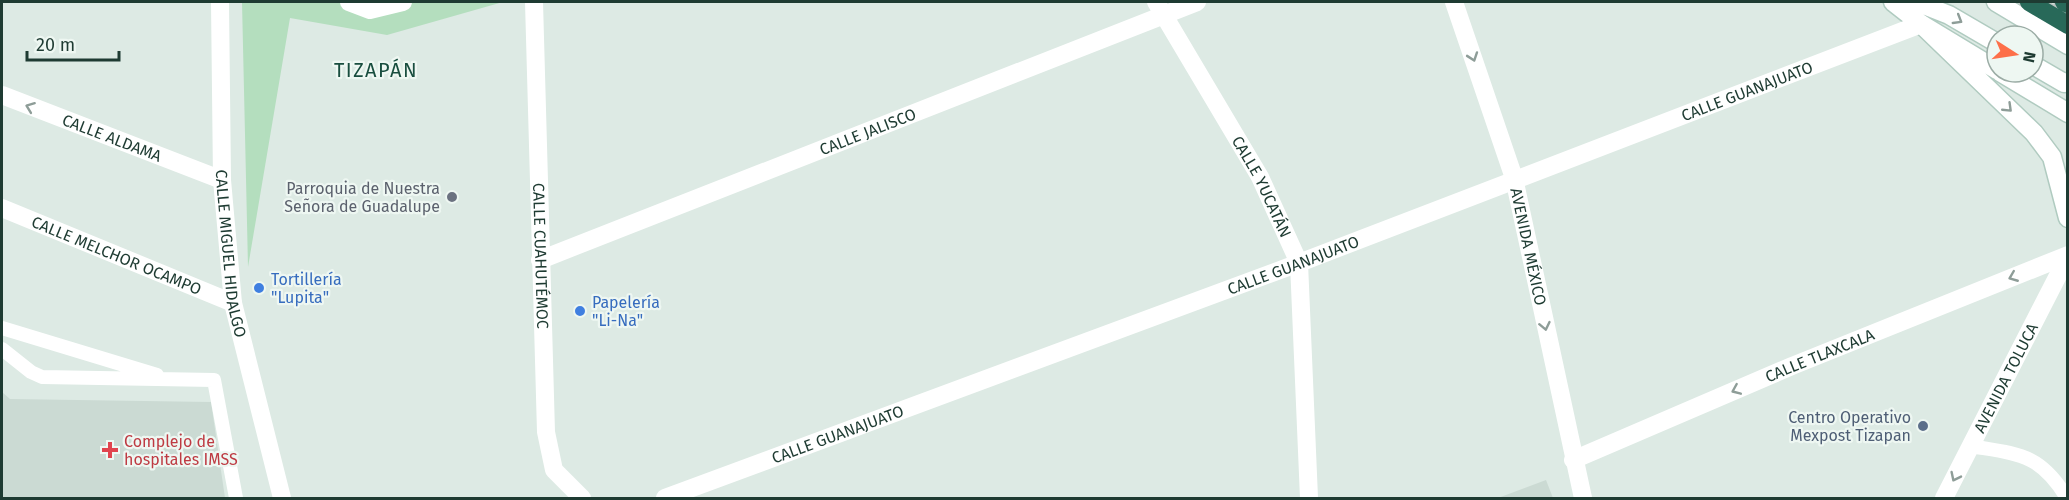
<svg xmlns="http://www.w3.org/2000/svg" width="2069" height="500" viewBox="0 0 2069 500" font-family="'Fira Sans',sans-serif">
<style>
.built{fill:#cbdad3}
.green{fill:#b4debe}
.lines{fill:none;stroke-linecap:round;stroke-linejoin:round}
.secondary-casing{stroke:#b0cbc0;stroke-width:21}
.motorway-casing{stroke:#bcc4c2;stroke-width:21}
.service{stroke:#fff;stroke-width:14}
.pedestrian{stroke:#fff;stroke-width:18}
.minor{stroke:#fff;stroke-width:18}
.secondary{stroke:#fff;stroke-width:18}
.motorway{stroke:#286959;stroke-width:18}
.oneway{stroke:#8e9d98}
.worship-dot{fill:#6b7280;stroke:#eef7f2;stroke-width:2}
.shop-dot{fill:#3f7fe0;stroke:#eef7f2;stroke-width:2}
.service-dot{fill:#5c6f8a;stroke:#eef7f2;stroke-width:2}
.health-dot{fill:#e0444e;stroke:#eef7f2;stroke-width:2}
.labels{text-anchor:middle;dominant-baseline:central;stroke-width:4.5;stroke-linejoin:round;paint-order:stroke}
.street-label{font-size:16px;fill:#1e3b32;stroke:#eef7f2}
.worship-label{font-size:16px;fill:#5b616d;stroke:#eef7f2;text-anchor:end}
.shop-label{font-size:16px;fill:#366cbe;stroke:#eef7f2;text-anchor:start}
.service-label{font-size:16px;fill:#4e5e75;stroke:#eef7f2;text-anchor:end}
.health-label{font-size:16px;fill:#be3a42;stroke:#eef7f2;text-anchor:start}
.quarter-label{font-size:20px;letter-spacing:1.5px;fill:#194e3f;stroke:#eef7f2}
</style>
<rect width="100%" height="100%" fill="#ddeae4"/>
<path class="built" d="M2,392L10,399L211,402L225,498H2Z
M1546,480L1553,498H1498Z"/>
<path class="green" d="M242,2H503L387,35L290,18L248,267Z"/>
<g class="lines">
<g class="secondary-casing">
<path id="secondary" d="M1893,2L1921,24L1997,70
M1916,2L1949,15L1997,43
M1996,2L2068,45
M1921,24L2034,133L2052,157L2068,218
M2033,65L2064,83L2068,82
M2000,72L2068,113"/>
</g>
<g class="motorway-casing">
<path id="motorway" d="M2029,2L2068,25
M2064,2L2068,4"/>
</g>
<path class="service" d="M2,328L157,375
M2,349L31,372L42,377L214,380L236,498
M1970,446C2018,454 2040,453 2067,498"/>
<path class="pedestrian" d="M349,2L370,10L403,2"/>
<g class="minor">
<path id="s1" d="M220,2L222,180L233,303L282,498"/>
<path id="s2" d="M534,2L546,432L554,470L582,498"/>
<path id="s3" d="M1156,2L1260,177L1299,263L1309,498"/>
<path id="s4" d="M1454,2L1514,178L1583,498"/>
<path id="s5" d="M2,95L222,180"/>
<path id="s6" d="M2,208L233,303"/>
<path id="s7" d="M540,260L1197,2"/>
<path id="s8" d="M1573,460L1792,366L2068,255"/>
<path id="s9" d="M665,498L1299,263L1921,24"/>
<path id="s10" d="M1944,498L2068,256"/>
</g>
<use href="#secondary" class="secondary"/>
<use href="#motorway" class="motorway"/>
</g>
<defs><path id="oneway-chevron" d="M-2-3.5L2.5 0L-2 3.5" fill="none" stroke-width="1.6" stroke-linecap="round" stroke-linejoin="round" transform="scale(1.5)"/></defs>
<g class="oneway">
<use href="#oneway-chevron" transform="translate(1958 20) rotate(31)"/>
<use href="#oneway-chevron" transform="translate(1473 57) rotate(71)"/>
<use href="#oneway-chevron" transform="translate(30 107) rotate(-159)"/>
<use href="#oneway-chevron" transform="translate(2008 108) rotate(44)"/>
<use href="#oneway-chevron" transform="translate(2013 277) rotate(158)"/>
<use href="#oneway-chevron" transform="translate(1545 326) rotate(78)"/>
<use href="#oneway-chevron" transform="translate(1736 390) rotate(157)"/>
<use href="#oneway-chevron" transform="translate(1955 477) rotate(116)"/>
</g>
<circle class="worship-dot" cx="452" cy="197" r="6"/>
<g class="shop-dot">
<circle cx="259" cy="288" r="6"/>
<circle cx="580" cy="311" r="6"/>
</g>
<circle class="service-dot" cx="1923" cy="426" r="6"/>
<path class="health-dot" d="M107 441h6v6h6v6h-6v6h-6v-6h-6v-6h6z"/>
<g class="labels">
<g class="street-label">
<text stroke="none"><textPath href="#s9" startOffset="1156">CALLE GUANAJUATO</textPath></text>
<text stroke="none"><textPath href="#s7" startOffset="352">CALLE JALISCO</textPath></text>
<text stroke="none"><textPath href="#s5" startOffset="118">CALLE ALDAMA</textPath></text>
<text stroke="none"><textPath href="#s3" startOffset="213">CALLE YUCATÁN</textPath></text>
<text stroke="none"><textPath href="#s4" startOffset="256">AVENIDA MÉXICO</textPath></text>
<text stroke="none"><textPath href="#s1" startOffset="252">CALLE MIGUEL HIDALGO</textPath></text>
<text stroke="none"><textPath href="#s6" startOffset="124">CALLE MELCHOR OCAMPO</textPath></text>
<text stroke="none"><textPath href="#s2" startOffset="254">CALLE CUAHUTÉMOC</textPath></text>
<text stroke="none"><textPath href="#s9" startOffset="670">CALLE GUANAJUATO</textPath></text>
<text stroke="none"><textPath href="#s8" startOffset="268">CALLE TLAXCALA</textPath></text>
<text stroke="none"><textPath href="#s10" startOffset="135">AVENIDA TOLUCA</textPath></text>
<text stroke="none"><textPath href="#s9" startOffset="184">CALLE GUANAJUATO</textPath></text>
</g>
<g class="worship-label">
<text x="440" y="188">Parroquia de Nuestra<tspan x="440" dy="18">Señora de Guadalupe</tspan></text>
</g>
<g class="shop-label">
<text x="271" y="279">Tortillería<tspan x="271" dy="18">"Lupita"</tspan></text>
<text x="592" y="302">Papelería<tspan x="592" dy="18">"Li-Na"</tspan></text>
</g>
<g class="service-label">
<text x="1911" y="417">Centro Operativo<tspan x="1911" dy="18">Mexpost Tizapan</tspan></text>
</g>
<g class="health-label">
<text x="124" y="441">Complejo de<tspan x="124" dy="18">hospitales IMSS</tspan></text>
</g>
<g class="quarter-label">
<text x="376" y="70">TIZAPÁN</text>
</g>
</g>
<rect width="2069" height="500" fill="none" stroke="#1e3b32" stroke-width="6"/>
<g transform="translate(2015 54) rotate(102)"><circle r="28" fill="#eef7f2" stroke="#9baca5" stroke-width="1.5"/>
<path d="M0-4.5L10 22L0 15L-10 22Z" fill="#fd6f49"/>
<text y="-9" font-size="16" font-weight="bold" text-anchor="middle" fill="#1e3b32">N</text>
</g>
<path d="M27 51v9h92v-9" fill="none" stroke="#1e3b32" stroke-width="3"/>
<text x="36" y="51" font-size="18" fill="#1e3b32" stroke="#eef7f2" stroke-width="4.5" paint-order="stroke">20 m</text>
</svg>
